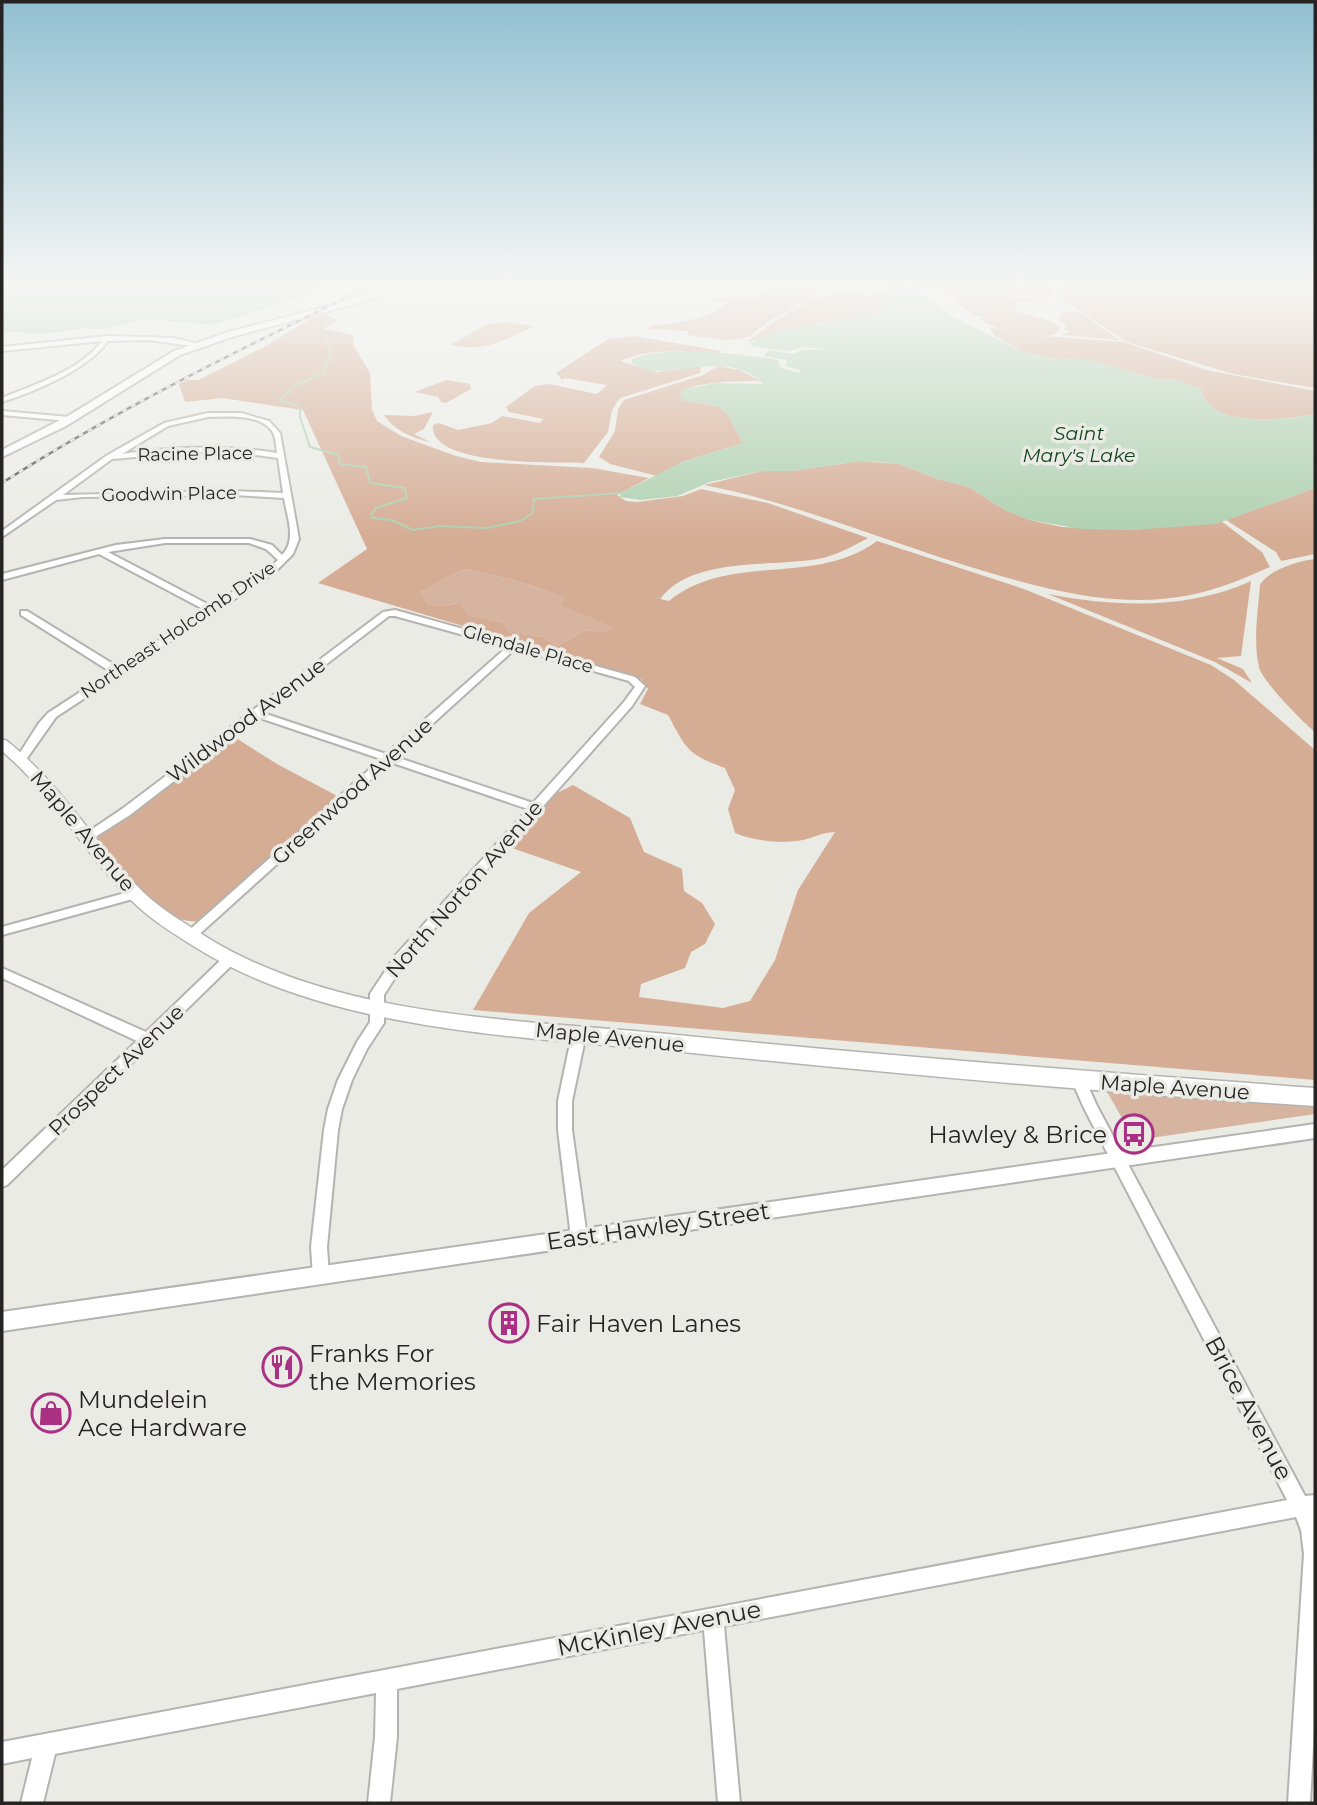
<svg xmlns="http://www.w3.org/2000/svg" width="1317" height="1805" viewBox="0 0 1317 1805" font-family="Montserrat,sans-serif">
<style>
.green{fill:#d6b49f}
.forest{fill:#d5ac94;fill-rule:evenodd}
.water{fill:#aed0af}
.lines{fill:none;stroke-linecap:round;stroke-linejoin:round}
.stream{stroke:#aed0af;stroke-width:2}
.minor-casing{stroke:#b4b3af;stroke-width:4}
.tertiary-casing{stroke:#b4b3af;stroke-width:4}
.secondary-casing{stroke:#b4b3af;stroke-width:3}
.primary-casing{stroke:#b4b3af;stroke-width:4}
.minor{fill:#fff;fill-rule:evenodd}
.tertiary{fill:#fff;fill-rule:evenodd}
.secondary{fill:#fff;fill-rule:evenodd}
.primary{fill:#fff;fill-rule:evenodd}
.rail-casing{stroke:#555452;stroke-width:2.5}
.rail{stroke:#ebebe6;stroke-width:2;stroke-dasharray:5;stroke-linecap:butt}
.labels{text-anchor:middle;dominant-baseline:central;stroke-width:7;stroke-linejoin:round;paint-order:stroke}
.far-street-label{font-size:18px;fill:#252423;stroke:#ebebe6}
.far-water-label{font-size:19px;font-style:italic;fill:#12451b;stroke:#ebebe6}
.street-label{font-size:21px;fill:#252423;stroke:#ebebe6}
.near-poi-label{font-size:24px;fill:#252423;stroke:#ebebe6;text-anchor:start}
.near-street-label{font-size:24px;fill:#252423;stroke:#ebebe6}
</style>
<rect width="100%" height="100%" fill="#ebebe6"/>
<path class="green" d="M466,569C498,577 532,583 563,598L560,606L614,627L605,632L586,630L557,646L544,637L507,632L501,622L466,615L459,603L438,606L427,603L420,592C437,585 448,574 466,569Z
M1106,1090L1315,1104V1114L1144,1139L1140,1131L1130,1132Z"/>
<path class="forest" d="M725,287L763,290L773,287L813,288L823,292L772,319L748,337L727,340L688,335V331L650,329L649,326C675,324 706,320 727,303L710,299C730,294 744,305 763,293Z
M911,287H1047L1054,292L1051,297L918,290Z
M1059,287H1315V388L1233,374L1127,342L1057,296Z
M851,290L858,291L861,295C872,296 879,291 889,291L881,312L852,319L805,325L747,342C777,320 813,292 851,290Z
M947,293L1047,299L1017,302L1015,310C1029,317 1049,317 1061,328L1054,335L1043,336L1124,342L1207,370L1315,391V414C1285,419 1208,430 1201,389L1179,380L1157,379L1088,360L1055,359L1023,352L994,335L989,327L1024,334L998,328L980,320L985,317L972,315Z
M1061,312H1079L1119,340L1061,335L1070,332L1064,329L1067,324L1059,321Z
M318,314L339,320L323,329L353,335L354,346L370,373L372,410L377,421L401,436L456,456L481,462L592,468L649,478L617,495L626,501L637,502L683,496L701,489L768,503L868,538C853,546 839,554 823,558C775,568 693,555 660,599L669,601C729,552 815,587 877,541L1024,589L1211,665L1234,680L1315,750V1080L473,1010L529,913L581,872L512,848L555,794L573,785L630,818L644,852L682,869L684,891L702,903L715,924L705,944L691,952L685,968L641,984L639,997L723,1008L750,1001L775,960L798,890L835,832C819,833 816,837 803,840C782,844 754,841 735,833L728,809L735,790L725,768C687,754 687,750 668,715L640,704L648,689L641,679L318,583L367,549L303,410L222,398L185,402L179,384L187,380H198L266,346ZM466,569C498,577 532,583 563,598L560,606L613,627L605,632L586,630L557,646L544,637L508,632L501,622L467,615L460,603L438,606L427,603L420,592C437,585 448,574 466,569Z
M506,322L535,326C501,341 487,352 450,345L487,324Z
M634,336L721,351L717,355C686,351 650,348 620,361L657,372L701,366L700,373L620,398L612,410L608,432L584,463C556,462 428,467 433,425L439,423L458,430L492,423L502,416L540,423L543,419L509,412L506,407L535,386L549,384L597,394L607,385L565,378L562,380L556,373L608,339Z
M718,366L740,370L760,381C743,381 690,381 680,394L683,400L718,406L727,413L743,443L682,462L657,476L610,464L599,457L615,431L618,409L624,400L703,375Z
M446,380L470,384L471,389L446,403L441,402L438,397L415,392Z
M433,412L424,429L414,434L430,442C414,439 392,429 384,415L414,416Z
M860,461L900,464L938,479L969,487L1005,510L1030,520L1062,527L1133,530L1221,521L1262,552L1270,567C1242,579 1215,591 1185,596C1117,608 1052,591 987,572C892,544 801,504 704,485L762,471H791Z
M1315,488V554L1281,561L1276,552L1226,520Z
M1315,559V732C1303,722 1262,681 1259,667C1253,641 1258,611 1260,585C1268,570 1298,561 1315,559Z
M1251,581L1241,656L1217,658L1243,669L1252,683L1215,662L1048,594C1116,607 1187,610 1251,581Z
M228,733L277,764L343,799L207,921C154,927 125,880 94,843L109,824Z"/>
<path class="water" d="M2,287H324V290L212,325L144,319L105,329L82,328L43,334L2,331Z
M890,287H911L920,293L931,297L950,315L1023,352L1055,359L1088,360L1157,379L1179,380L1201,389C1207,430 1286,419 1315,414V488L1216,524L1133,530L1081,529L1030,520L1005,510L969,487L938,479L900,464L881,462L860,461L791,471H762L710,482L677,496L641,500L620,497L621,493L682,462L743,443L727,413L718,406L683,400L680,394L682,390L716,383L763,384C722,343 667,389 631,362L632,359C663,345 744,354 778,360L781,368L799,373L800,370L785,366L787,360L763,356L769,350L793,354L803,350L826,349L804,347L788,351L752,346L750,343L776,330L852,319L881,312Z"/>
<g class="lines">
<path class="stream" d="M321,313L331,317L322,328L331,352L323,373L296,385L279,400L300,406V417L310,447L339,455L340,464L366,467L370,483L405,488L407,498L376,508L371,515L373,518L392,520L413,530L440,526L487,528L520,521L533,513L534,499L621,493"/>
<g class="minor-casing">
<path id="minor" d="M107,336L174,338L202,345L199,347L149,340L108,341C87,370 36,391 2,402V398C35,384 80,371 102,341L2,351V347Z
M2,411L69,417L72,419L69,421L2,415Z
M208,413H241L269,421L280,433L299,539L293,554L274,573L56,717L25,761H17L16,759L39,723L48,713L111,672L21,615V611H27L118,667L205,610L99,554L2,580V574L116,545L165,539H250L272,545L282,555C297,540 287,517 284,498L233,495L82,497L56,500L2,537V531L106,456L164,423ZM208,417C227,417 259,413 272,431C276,437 276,446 277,453C225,445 173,446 122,454L168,426ZM196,452L240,453L278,458L283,493L233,491L63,495L112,459ZM165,543H249L266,549L278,560L268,569L211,606L108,552Z
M395,610L635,677L645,686L632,706L405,962L384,995V1023L367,1049L352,1080L342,1109L338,1130L327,1247L329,1276L327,1282L321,1284L315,1282L313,1276L311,1247L324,1130L328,1109L338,1080L357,1042L370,1022V994L395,956L528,809L390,762L194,939H186L184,936L186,933L381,759L257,717L130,815L92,839L88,840L82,836L122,809L383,612ZM389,616H395L507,647L386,754L263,713ZM515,649L629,681L635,687L624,702L533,803L396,757Z
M136,890L140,891L142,894L140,897L2,935V927Z
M230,954L235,956L236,959L235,962L7,1185L2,1187V1170L137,1041L2,978V968L146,1032L225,956Z
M579,1029L584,1030L586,1034L572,1101V1130L587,1237L585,1242L579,1244L573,1242L571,1237L558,1130V1101L572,1034L574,1030Z
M1079,1075L1084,1077L1097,1106L1305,1496L1315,1495V1711L1310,1803H1288L1304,1554L1301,1530L1296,1517L724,1626L740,1803H718L704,1630L397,1689V1737L390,1803H368L375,1737L376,1693L55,1754L43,1803H21L32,1758L2,1764V1742L1287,1500L1084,1108L1072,1081L1074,1077Z"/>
</g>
<g class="tertiary-casing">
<path id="tertiary" d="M1315,1124V1138L2,1331V1312Z"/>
</g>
<g class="secondary-casing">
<path id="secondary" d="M2,739L7,741C64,787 94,844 144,893C162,910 186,924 208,938C340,1019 517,1019 667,1034C883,1056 1099,1072 1315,1088V1106C1107,1093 899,1074 692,1053C534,1037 333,1034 195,947C174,934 150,919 132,901C85,855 54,795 2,751Z"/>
</g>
<g class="primary-casing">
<path id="primary" d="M389,287H401L373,299L235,336L180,355L66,426L2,457V450L68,416L174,351L228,332L340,303Z"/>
</g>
<use href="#minor" class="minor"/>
<use href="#tertiary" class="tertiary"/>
<use href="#secondary" class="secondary"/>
<use href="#primary" class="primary"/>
<g class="rail-casing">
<path id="rail" d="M2,483C119,408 243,348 368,287"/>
</g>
<use href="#rail" class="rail"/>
</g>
<linearGradient id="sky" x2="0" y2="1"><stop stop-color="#91bfd1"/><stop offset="0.53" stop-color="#f6f6f4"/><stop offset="1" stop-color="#f6f6f4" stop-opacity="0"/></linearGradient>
<rect width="1317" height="540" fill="url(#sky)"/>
<defs>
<g id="bus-ring" transform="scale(2.0125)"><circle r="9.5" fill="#ebebe6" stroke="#aa3084" stroke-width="1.5"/><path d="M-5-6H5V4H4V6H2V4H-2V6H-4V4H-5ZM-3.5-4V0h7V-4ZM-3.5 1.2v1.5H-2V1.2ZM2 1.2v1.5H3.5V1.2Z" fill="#aa3084"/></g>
<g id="building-ring" transform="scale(2.0125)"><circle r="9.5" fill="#ebebe6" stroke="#aa3084" stroke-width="1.5"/><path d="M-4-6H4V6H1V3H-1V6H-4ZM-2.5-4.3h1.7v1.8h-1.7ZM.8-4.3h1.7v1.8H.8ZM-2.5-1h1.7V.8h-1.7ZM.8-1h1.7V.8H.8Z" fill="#aa3084"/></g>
<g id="restaurant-ring" transform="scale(2.0125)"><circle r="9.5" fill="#ebebe6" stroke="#aa3084" stroke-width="1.5"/><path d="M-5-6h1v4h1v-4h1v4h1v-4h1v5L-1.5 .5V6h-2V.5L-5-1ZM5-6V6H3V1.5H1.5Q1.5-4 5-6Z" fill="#aa3084"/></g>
<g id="shop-ring" transform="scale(2.0125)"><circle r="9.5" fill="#ebebe6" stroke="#aa3084" stroke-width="1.5"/><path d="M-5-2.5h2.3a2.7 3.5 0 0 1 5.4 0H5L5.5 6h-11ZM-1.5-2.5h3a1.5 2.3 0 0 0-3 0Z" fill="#aa3084"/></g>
</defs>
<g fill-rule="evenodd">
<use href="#bus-ring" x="1134" y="1134"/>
<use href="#building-ring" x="509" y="1323"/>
<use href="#restaurant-ring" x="282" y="1367"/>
<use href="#shop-ring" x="51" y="1413"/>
</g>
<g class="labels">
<g class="far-street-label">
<text transform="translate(195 454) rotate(-1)">Racine Place</text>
<text transform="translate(169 494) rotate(-1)">Goodwin Place</text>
<text transform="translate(178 630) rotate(-34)">Northeast Holcomb Drive</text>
<text transform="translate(528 649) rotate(16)">Glendale Place</text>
</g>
<g class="far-water-label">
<text x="1079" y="433">Saint<tspan x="1079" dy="22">Mary's Lake</tspan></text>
</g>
<g class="street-label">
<text transform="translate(246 720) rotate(-37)">Wildwood Avenue</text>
<text transform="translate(352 791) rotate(-42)">Greenwood Avenue</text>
<text transform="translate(83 831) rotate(50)">Maple Avenue</text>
<text transform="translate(464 889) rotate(-49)">North Norton Avenue</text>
<text transform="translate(610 1037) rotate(6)">Maple Avenue</text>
<text transform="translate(116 1070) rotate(-44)">Prospect Avenue</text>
<text transform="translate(1175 1087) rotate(4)">Maple Avenue</text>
</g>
<g class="near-poi-label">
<text x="1107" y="1134" text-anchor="end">Hawley &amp; Brice</text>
<text x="536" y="1323">Fair Haven Lanes</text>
<text x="309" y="1353">Franks For<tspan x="309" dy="28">the Memories</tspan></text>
<text x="78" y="1399">Mundelein<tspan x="78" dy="28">Ace Hardware</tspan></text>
</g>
<g class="near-street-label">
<text transform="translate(658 1226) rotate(-8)">East Hawley Street</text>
<text transform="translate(1249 1408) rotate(62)">Brice Avenue</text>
<text transform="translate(659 1628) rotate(-11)">McKinley Avenue</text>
</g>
</g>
<rect width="1317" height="1805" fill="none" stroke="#252423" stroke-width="7"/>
</svg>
